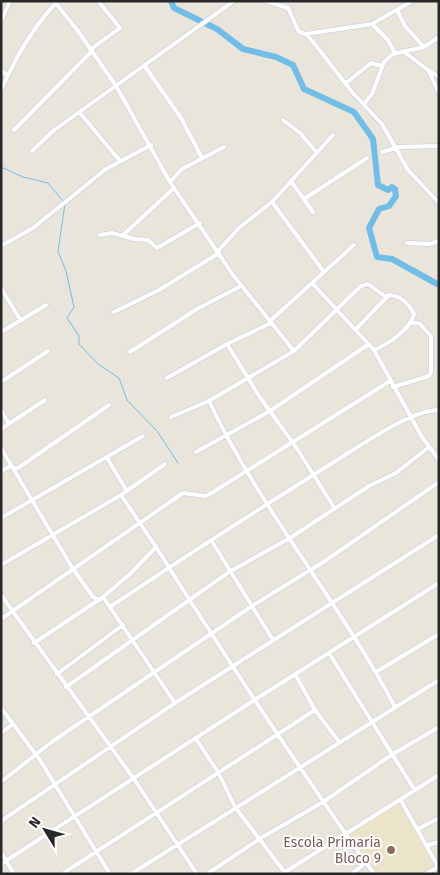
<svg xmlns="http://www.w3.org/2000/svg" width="440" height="875" viewBox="0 0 440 875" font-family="'Fira Sans',sans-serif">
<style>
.education{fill:#ebe4ca}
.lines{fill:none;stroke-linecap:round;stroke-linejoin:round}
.stream{stroke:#71bde8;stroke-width:1}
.river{stroke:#71bde8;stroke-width:6}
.street-casing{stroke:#d0d1e1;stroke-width:5.5}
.street{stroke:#fff;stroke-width:4}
.education-dot{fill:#8d6e63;stroke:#fff;stroke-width:2}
.labels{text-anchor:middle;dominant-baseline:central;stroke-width:4;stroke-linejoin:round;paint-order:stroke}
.education-label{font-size:14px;fill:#785e54;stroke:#fff;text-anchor:end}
</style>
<rect width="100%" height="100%" fill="#eae5da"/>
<path class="education" d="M402,795L434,868L424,874H374L344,832Z"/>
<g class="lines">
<path class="stream" d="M1,167L23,177L48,183L63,201
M65,204L58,251L66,271L74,307L67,318L79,336V344L98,364L119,378L127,400L157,431L178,463"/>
<path class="river" d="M171,1L174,8L217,29L243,49L276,57L293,65L304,89L354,112L373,139L378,185L388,190L392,187L395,189L396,196L389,206L379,209L369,228L377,257L392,259L439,285"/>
<g class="street-casing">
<path id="street" d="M54,1L78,31L116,86L170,182L233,275L294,351L209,401L171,417
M266,1L288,8L299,32L306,34L314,43L352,92L382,124L408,170L439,203
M397,10L405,26L424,47
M1,21L10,1
M372,24L388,40L395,53
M306,34L372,24L412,1
M91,49L120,28L98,1
M403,51L428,70L439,93
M144,65L181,118L202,158
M428,70L439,77
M1,71L7,75
M346,83L371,63L382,66
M1,90C15,59 32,28 56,3
M364,104L372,94L384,62L393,54L424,47L439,37
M80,113L120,161
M283,120L300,133L317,153
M14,130L92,51
M32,151L53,131L234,1
M382,152L399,147L439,146
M291,181L313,212
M170,182L182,169L224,147
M304,199L367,158
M272,202L324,272
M100,235L112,233L134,239L148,240L157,248L200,223
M122,236L174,188
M407,243L429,244L439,241
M1,246L33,228L106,169L151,145
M218,251L240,227L272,202L333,135
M313,284L374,350L422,437L439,460
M1,288L21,321
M114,312L159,290L219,253
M270,321L354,245
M271,323L227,344L259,396L298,450L335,509
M356,329L389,295C401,296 409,304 414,314C411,329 387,345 374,350
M1,332L46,305
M294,351L361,286L368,284L386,297
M130,352L197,309L241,286
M167,378L227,344
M1,382L48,351
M393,387L429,376L431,372V336L419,323H411
M209,401C260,509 339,601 395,707
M1,410L9,424
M1,429L45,400
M1,448L73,569L93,597L100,600
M196,452L270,411L369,344
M107,458L127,491
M13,468H18L109,405
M1,471L11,466
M1,518L143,436
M156,547C226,658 298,767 374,874
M1,565L121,495L165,464
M1,595L134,779L197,874
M103,597L175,703
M110,607C184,557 259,509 334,462C360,446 410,410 439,410
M1,619L183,493L205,496L210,494L390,381
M273,640L252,606L325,561L439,482
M34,643L103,597L131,573L156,547L121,495
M329,653L414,789
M376,672L439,634
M57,674L123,625
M66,687L229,572L290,538L369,486L396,473L429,447
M1,708L40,760L110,874
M315,710L340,743
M1,733L13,724
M196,739L218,772L235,807L286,874
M1,782L53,741L252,606L211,540
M400,799L439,868
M1,821L175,703L439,535
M418,829L439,818
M428,845L439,842
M1,852L14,874
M1,864L256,699L439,583
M62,874L315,710L295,674
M131,874L439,680
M207,874L261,838L323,802L393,754L439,727
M282,874L439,775
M351,874L366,863
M426,874L438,867"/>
</g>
<use href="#street" class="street"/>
</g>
<circle class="education-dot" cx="391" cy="850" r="5"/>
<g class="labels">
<g class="education-label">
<text x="381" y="842">Escola Primaria<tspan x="381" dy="16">Bloco 9</tspan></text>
</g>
</g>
<rect width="440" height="875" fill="none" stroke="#282828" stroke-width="5"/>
<g transform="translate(45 830) rotate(307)" stroke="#ffffff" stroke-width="4" paint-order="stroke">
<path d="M0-4L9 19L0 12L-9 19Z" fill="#282828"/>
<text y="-8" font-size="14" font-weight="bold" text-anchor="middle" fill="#282828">N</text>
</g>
</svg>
